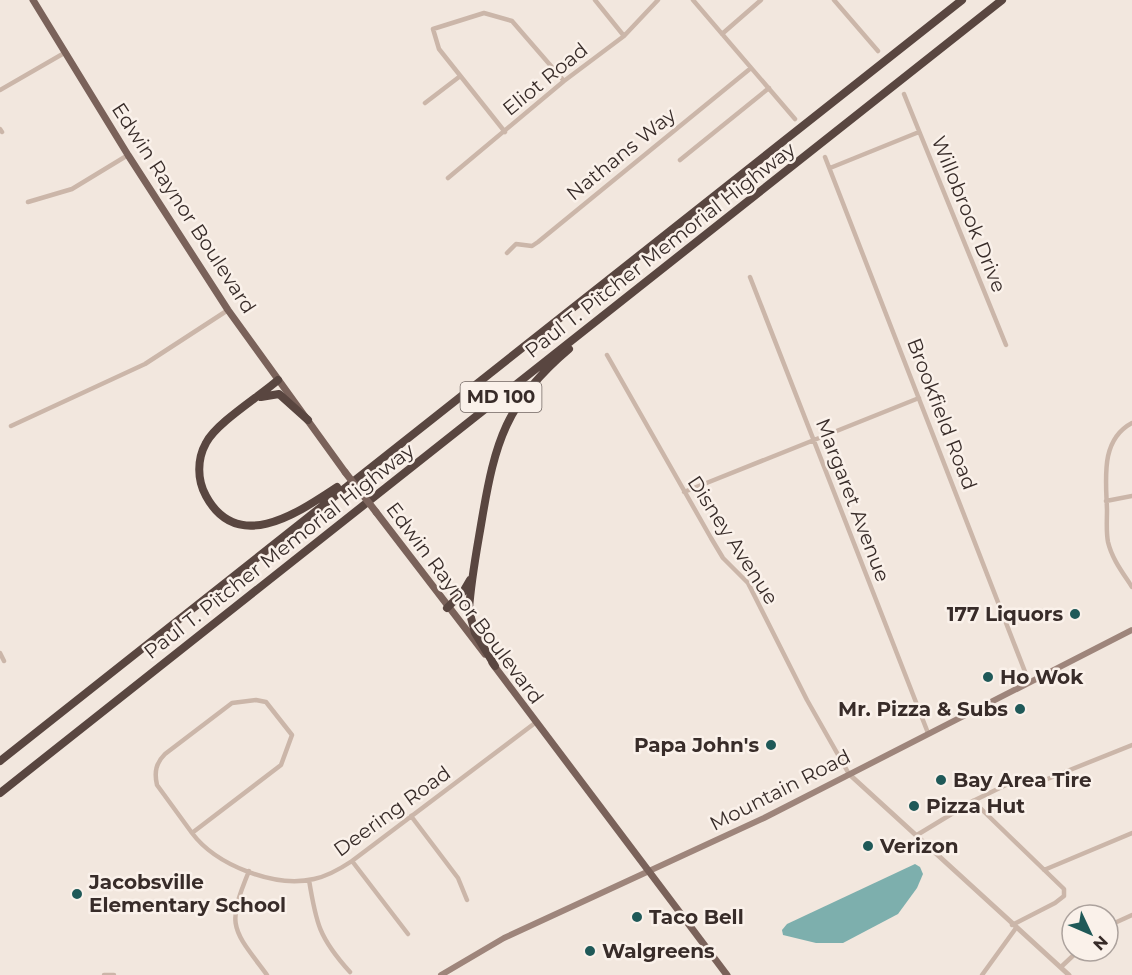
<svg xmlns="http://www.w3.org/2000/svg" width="1132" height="975" viewBox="0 0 1132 975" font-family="Montserrat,sans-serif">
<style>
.water{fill:#7dafad}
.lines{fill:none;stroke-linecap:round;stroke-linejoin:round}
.minor{stroke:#cbb6a9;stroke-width:4.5}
.tertiary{stroke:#cbb6a9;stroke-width:5}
.secondary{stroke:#9e857b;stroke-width:6}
.primary{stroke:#7a625a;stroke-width:7}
.motorway{stroke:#594640;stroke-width:8}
.primary-bridge{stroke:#7a625a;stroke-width:7}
.poi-dot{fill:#1f5958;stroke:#faf1ea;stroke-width:2}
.labels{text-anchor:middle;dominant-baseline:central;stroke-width:5;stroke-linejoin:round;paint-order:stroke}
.shield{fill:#faf1ea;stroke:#726763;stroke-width:1.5}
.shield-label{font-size:18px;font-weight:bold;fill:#382c29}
.street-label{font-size:20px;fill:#382c29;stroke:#faf1ea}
.poi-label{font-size:20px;font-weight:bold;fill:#382c29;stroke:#faf1ea;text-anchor:start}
</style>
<rect width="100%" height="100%" fill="#f2e7de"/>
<path class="water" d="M915,864L920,867L923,874L917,888L898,914L843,943H816L783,935L782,930L787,924Z"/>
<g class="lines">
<path class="minor" d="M595,0L624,36
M693,0L795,119
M834,0L878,51
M722,34L761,0
M0,90L66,52
M904,94L1006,345
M425,103L459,77
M0,129L2,132
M505,132L439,49L433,29L484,13L512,21L564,81
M825,157L1029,682
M680,160L769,88
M830,168L919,132
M448,178L564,81L624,36L658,0
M28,202L72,189L128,155
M507,253L516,244L532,246L538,242L751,68
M750,277L928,733
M607,355L711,538L723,558L748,583L807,700L849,774
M1132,423C1100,440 1106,479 1107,510C1107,520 1106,532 1108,542C1112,559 1123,573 1132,587
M11,426L145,364L228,310
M684,492L919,398
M1106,501L1132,496
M0,653L4,661
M256,700L266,702L292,735L281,765L192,833L157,785C154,772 156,763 165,754L232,703Z
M973,801L1064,889V896L1055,903L1012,925
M411,816L458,878L467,900
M192,833C216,865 274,888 314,879C328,876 340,869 352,861L535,723
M917,835L973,801L1012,782H1040L1132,745
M352,861L408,934
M1044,870L1132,833
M249,871C226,927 232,928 267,975
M309,880C316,923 319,938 350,972
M1108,926L1132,915
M1061,967L1078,951
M104,975H114
M982,975L1016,928"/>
<path class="tertiary" d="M849,774L1069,975"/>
<path class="secondary" d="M441,975L504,938L764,818L1132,630"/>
<path class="primary" d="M33,0L128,155L228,310L345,472
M376,512L485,654
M492,663L727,975"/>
<path class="motorway" d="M278,380C260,396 216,423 206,443C197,459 197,480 206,496C238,555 299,512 337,487
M261,397L279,394L308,420
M447,608L463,592L470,580
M495,666L475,633L469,610C471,579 477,549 482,519C495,442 506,402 569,349
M0,761L962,0
M0,793L1002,0"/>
<path class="primary-bridge" d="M345,472L376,512"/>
</g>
<g class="poi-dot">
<circle cx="1075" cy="614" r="6"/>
<circle cx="988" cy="677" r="6"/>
<circle cx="1020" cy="709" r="6"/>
<circle cx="771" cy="745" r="6"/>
<circle cx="941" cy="780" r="6"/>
<circle cx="914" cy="806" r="6"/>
<circle cx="868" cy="846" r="6"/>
<circle cx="77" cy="894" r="6"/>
<circle cx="637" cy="917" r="6"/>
<circle cx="590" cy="951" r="6"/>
</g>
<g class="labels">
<rect class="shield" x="460.5" y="382" width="81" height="30" rx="4.5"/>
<g class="shield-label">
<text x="501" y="397">MD 100</text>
</g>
<g class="street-label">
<text transform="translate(545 79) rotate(-39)">Eliot Road</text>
<text transform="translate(621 154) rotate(-39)">Nathans Way</text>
<text transform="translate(184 208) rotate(57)">Edwin Raynor Boulevard</text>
<text transform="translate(969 214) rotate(68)">Willobrook Drive</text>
<text transform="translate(660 250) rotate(-38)">Paul T. Pitcher Memorial Highway</text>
<text transform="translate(942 414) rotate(69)">Brookfield Road</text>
<text transform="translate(853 500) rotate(69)">Margaret Avenue</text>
<text transform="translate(733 540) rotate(57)">Disney Avenue</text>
<text transform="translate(279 551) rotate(-38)">Paul T. Pitcher Memorial Highway</text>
<text transform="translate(465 603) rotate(53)">Edwin Raynor Boulevard</text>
<text transform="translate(780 790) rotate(-27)">Mountain Road</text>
<text transform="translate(392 811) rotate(-36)">Deering Road</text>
</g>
<g class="poi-label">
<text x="1063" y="614" text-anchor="end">177 Liquors</text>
<text x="1000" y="677">Ho Wok</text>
<text x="1008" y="709" text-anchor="end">Mr. Pizza &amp; Subs</text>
<text x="759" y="745" text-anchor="end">Papa John's</text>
<text x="953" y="780">Bay Area Tire</text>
<text x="926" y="806">Pizza Hut</text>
<text x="880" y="846">Verizon</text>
<text x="89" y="882">Jacobsville<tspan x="89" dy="23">Elementary School</tspan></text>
<text x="649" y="917">Taco Bell</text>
<text x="602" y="951">Walgreens</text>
</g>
</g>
<g transform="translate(1090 933) rotate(134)"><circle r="28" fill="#faf1ea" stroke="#aca29d" stroke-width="1.5"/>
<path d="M0-4.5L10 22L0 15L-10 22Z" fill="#1f5958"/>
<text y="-9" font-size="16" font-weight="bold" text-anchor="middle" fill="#382c29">N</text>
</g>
</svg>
